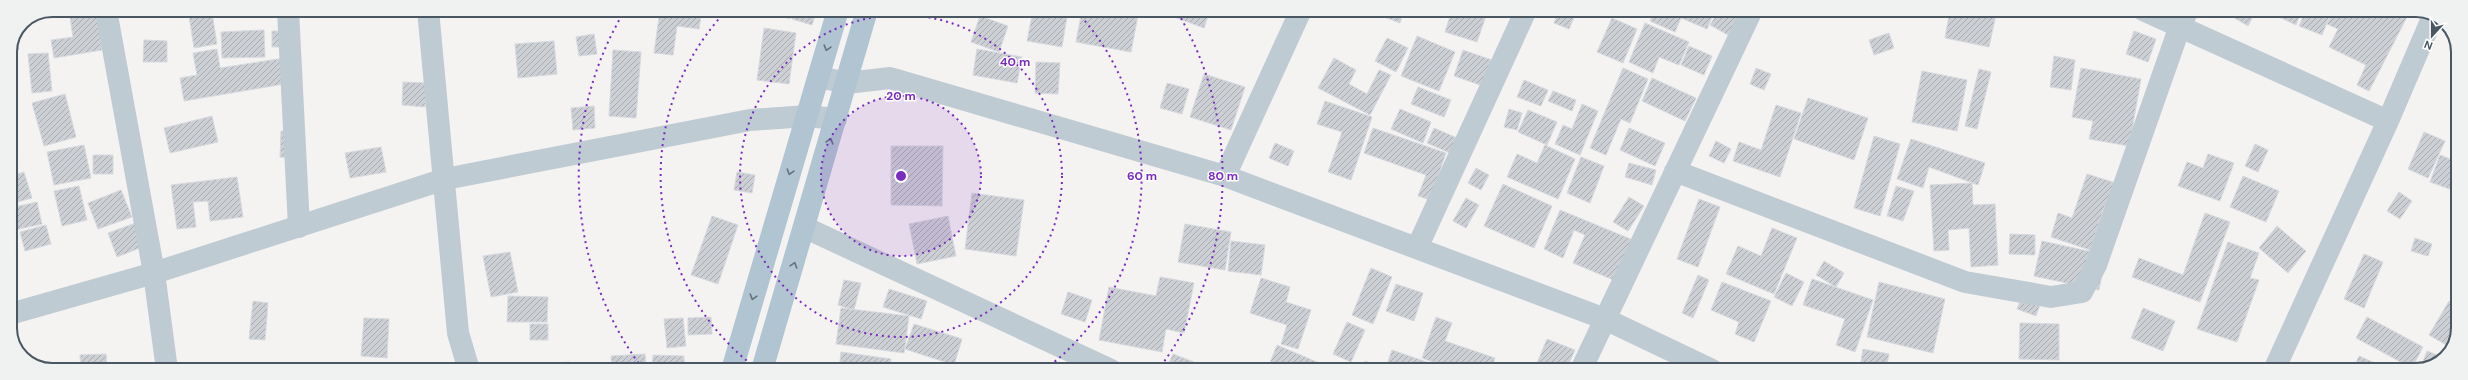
<svg xmlns="http://www.w3.org/2000/svg" width="2468" height="380" viewBox="0 0 2468 380" font-family="'DM Sans',sans-serif">
<style>
.building{fill:url(#building-hatch);stroke:#d6d9de}
.lines{fill:none;stroke-linecap:round;stroke-linejoin:round}
.minor{stroke:#bfcbd2;stroke-width:22}
.major{stroke:#b0c4d2;stroke-width:22}
.oneway{stroke:#62727e}
.ring{fill:none;stroke:#7b2cbf;stroke-width:2;stroke-dasharray:2 4}
.rim{fill:none;stroke:#485762;stroke-width:2}
.centre{fill:#7b2cbf;stroke:#fff;stroke-width:2}
.ring-label{font-size:12px;text-anchor:middle;font-weight:bold;fill:#7b2cbf;stroke:#fff;stroke-width:3;stroke-linejoin:round;paint-order:stroke}
</style>
<defs>
<pattern id="building-hatch" width="6" height="6" patternUnits="userSpaceOnUse"><rect width="6" height="6" fill="#ccd0d5"/><path d="M-1 1l2-2M0 6l6-6M5 7l2-2" fill="none" stroke="#a8acb0"/></pattern>
</defs>
<rect width="100%" height="100%" fill="#f5f2f2"/>
<path class="building" d="M69,10H96L102,50L54,58L51,40L73,37Z
M660,10H702L699,29L677,26L673,55L654,53Z
M763,10H793L790,19Z
M795,10H817L812,25L792,19Z
M1033,10H1068L1062,47L1027,41Z
M1082,10H1139L1131,52L1076,42Z
M1165,10H1210L1204,28L1163,13Z
M1365,10H1404L1400,23Z
M1452,10H1488L1477,42L1445,32Z
M1559,10L1577,11L1569,29L1554,23Z
M1624,10H1645L1642,18Z
M1655,10H1715L1707,29L1681,18L1675,32L1650,21Z
M1719,10L1741,11L1728,35L1710,25Z
M1950,10H1997L1989,47L1945,38Z
M2221,10H2256L2248,26Z
M2264,10H2302L2296,25Z
M2306,10H2332L2322,35L2299,26Z
M2334,10L2410,11L2369,91L2357,85L2366,65L2329,47L2338,29L2327,24Z
M212,13L217,44L194,48L189,16Z
M980,16L1008,26L999,52L971,42Z
M1612,18L1637,29L1623,63L1597,52Z
M1645,23L1689,42L1679,65L1659,57L1653,73L1629,62Z
M764,28L796,33L789,84L757,80Z
M264,30L265,57L222,58L221,32Z
M272,31H290L289,47H272Z
M2134,31L2156,39L2148,62L2126,54Z
M1889,33L1894,48L1874,55L1869,40Z
M594,34L597,54L579,56L576,37Z
M1417,36L1455,52L1439,91L1401,76Z
M1387,38L1408,48L1396,72L1375,61Z
M15,39L19,49L10,51Z
M144,40L167,41V62H143Z
M554,41L557,74L518,78L515,44Z
M1689,46L1712,56L1704,75L1681,65Z
M217,49L220,68L297,56L302,81L184,101L180,78L197,75L193,53Z
M977,49L1022,57L1017,83L973,75Z
M613,50L641,52L636,118L609,116Z
M1463,50L1492,60L1483,86L1454,76Z
M48,53L52,91L32,93L28,54Z
M2054,56L2075,60L2071,90L2050,87Z
M1334,58L1356,70L1349,84L1367,94L1379,70L1391,75L1370,115L1318,88Z
M1036,62L1060,63L1058,94L1035,93Z
M1623,68L1648,79L1630,123L1621,119L1606,155L1590,148Z
M1756,68L1771,74L1764,90L1750,84Z
M2081,68L2141,79L2129,146L2089,139L2093,121L2072,117Z
M1979,69L1991,72L1977,129L1965,126Z
M1922,71L1967,80L1957,131L1912,122Z
M1204,74L1245,87L1231,130L1190,117Z
M1652,78L1696,98L1685,121L1642,101Z
M1524,80L1548,90L1541,106L1517,97Z
M403,82L427,83L425,107L402,105Z
M1167,83L1189,89L1182,114L1160,108Z
M1418,87L1451,100L1444,117L1411,104Z
M1553,91L1576,100L1572,111L1548,101Z
M65,94L76,137L44,146L32,103Z
M1808,98L1868,118L1854,160L1794,139Z
M1325,101L1372,117L1351,180L1328,172L1342,132L1317,124Z
M1582,104L1598,111L1580,155L1555,144L1563,125L1572,129Z
M1776,105L1801,113L1780,177L1733,161L1739,142L1761,150Z
M594,106L595,128L573,130L571,108Z
M1400,109L1431,122L1423,143L1391,129Z
M1509,109L1522,113L1517,130L1504,127Z
M1528,110L1557,122L1547,145L1518,132Z
M212,116L218,142L170,153L164,128Z
M1373,128L1446,153L1430,200L1418,196L1426,175L1364,153Z
M1434,128L1457,138L1450,153L1427,143Z
M1629,128L1665,143L1655,166L1620,150Z
M281,131L295,132L294,158L280,157Z
M2424,132L2445,141L2428,178L2408,169Z
M1874,136L1900,144L1880,216L1854,208Z
M1911,139L1985,163L1978,185L1929,167L1923,188L1897,179Z
M1716,141L1731,149L1724,163L1709,156Z
M1275,143L1294,151L1288,166L1269,158Z
M2255,144L2268,150L2258,172L2245,166Z
M84,145L91,178L54,185L47,152Z
M1545,145L1575,159L1558,199L1507,177L1517,154L1537,163Z
M891,146H943L942,206L891,205Z
M381,147L386,172L350,178L345,153Z
M2208,154L2234,163L2220,201L2178,186L2187,162L2203,168Z
M93,155H113V174H93Z
M2440,155L2458,162V192L2430,182Z
M1581,157L1604,166L1590,203L1567,193Z
M1629,163L1656,170L1652,185L1625,177Z
M1476,168L1489,175L1481,190L1468,183Z
M24,172L32,198L10,204V176Z
M737,172L755,175L752,193L734,190Z
M2087,174L2119,184L2112,207L2105,205L2090,250L2051,237L2058,213L2072,218Z
M2243,176L2279,191L2266,222L2230,207Z
M237,177L243,217L210,221L208,201L193,202L196,227L177,229L171,185Z
M1972,183L1973,205L1995,204L1998,265L1971,267L1969,228L1948,230L1949,250L1934,251L1930,185Z
M1503,184L1552,206L1534,248L1484,226Z
M79,186L87,220L62,226L54,191Z
M1896,186L1914,191L1903,221L1887,216Z
M121,190L132,217L98,229L88,203Z
M2399,192L2412,201L2400,219L2387,211Z
M972,193L1024,200L1016,256L965,249Z
M1629,197L1644,206L1628,231L1613,222Z
M1466,198L1479,205L1466,228L1453,221Z
M1699,199L1720,207L1698,267L1677,259Z
M37,202L42,224L10,231V208Z
M1560,210L1633,240L1616,281L1573,263L1585,235L1574,230L1563,258L1544,249Z
M2205,213L2230,222L2200,302L2132,277L2139,258L2183,275Z
M712,216L738,225L718,284L691,275Z
M948,216L956,256L917,264L909,224Z
M141,221L150,244L117,257L108,233Z
M1185,224L1231,232L1225,270L1178,262Z
M46,225L51,244L25,251L20,232Z
M2277,226L2306,251L2288,273L2259,248Z
M1772,228L1797,238L1774,294L1726,274L1738,246L1761,256Z
M2010,234L2035,235V255L2009,254Z
M2415,238L2432,244L2428,256L2411,251Z
M1231,241L1265,245L1261,275L1228,271Z
M2042,241L2106,255L2099,290L2034,276Z
M2228,242L2259,253L2250,278L2259,280L2237,342L2197,329Z
M510,252L518,292L491,297L483,256Z
M2364,254L2383,262L2364,308L2344,299Z
M1824,261L1844,273L1836,287L1816,275Z
M1371,268L1392,277L1373,324L1352,315Z
M1786,273L1804,282L1792,306L1774,297Z
M1698,275L1709,280L1693,318L1682,313Z
M1160,277L1194,283L1184,333L1166,329L1162,352L1099,340L1109,287L1156,296Z
M1261,278L1290,287L1286,302L1311,310L1298,349L1281,344L1287,325L1250,313Z
M1812,279L1873,300L1855,352L1836,345L1845,319L1803,305Z
M844,280L861,283L854,310L838,305Z
M1722,282L1771,301L1754,342L1735,334L1739,322L1711,310Z
M1879,282L1945,299L1933,353L1867,337Z
M1396,284L1423,293L1414,321L1386,311Z
M889,289L927,301L921,319L883,307Z
M1068,292L1092,300L1085,322L1061,314Z
M508,296L548,297L547,322H507Z
M2021,298L2040,305L2036,316L2017,309Z
M253,301L268,303L265,340L249,339Z
M2449,301L2458,306V330L2448,346L2429,335Z
M841,308L909,316L904,353L836,344Z
M2143,308L2175,321L2163,351L2131,338Z
M711,317L712,334L688,335V318Z
M1436,317L1452,323L1445,341L1495,358L1491,370H1455L1422,358Z
M2367,317L2423,347L2412,368L2356,338Z
M364,318L389,319L387,358L361,356Z
M683,318L686,346L667,348L664,319Z
M1347,322L1365,330L1351,362L1333,354Z
M2020,323L2059,324V360L2019,359Z
M530,324H548V340H530Z
M914,324L962,339L954,365L905,349Z
M1547,339L1575,350L1566,370H1534Z
M1277,345L1331,368L1330,370H1280L1269,365Z
M1863,349L1889,354L1886,370L1860,368Z
M1392,350L1450,370H1396L1386,367Z
M2427,351L2445,358L2420,369Z
M841,352L891,359L890,370H839Z
M106,354L107,370H81L80,355Z
M645,354L646,370H612L611,356Z
M1173,354L1194,362L1191,370H1166Z
M653,355L684,356V370H652Z
M2359,356L2391,370H2353Z
M1365,361L1389,370H1362Z
M570,362L571,370H502V366Z
M2192,363L2214,370H2189Z
M2315,363L2332,370H2312Z
M38,364H67V370H46Z
M387,364L388,370H340V366Z"/>
<g class="lines">
<path class="minor" d="M106,10L154,273L167,370
M288,10L299,227
M428,10L458,333L469,370
M2143,10L2388,121
M819,77L847,83L890,78L1225,176L1605,319L1712,370
M1675,171L1965,282L2051,297L2082,292L2096,265L2180,26L2188,10
M1225,176L1301,10
M806,228L1111,370
M1417,248L1526,10
M10,314L154,273L445,179L750,120L807,116L836,119
M1581,370L1752,10
M2274,370L2388,121L2433,16"/>
<path class="major" d="M732,370L838,10
M762,370L867,10"/>
</g>
<defs><path id="oneway-chevron" d="M-2-3.5L2.5 0L-2 3.5" fill="none" stroke-width="1.6" stroke-linecap="round" stroke-linejoin="round"/></defs>
<g class="oneway">
<use href="#oneway-chevron" transform="translate(827 48) rotate(106)"/>
<use href="#oneway-chevron" transform="translate(830 141) rotate(-74)"/>
<use href="#oneway-chevron" transform="translate(790 172) rotate(107)"/>
<use href="#oneway-chevron" transform="translate(794 265) rotate(-73)"/>
<use href="#oneway-chevron" transform="translate(753 297) rotate(107)"/>
</g>
<circle cx="901" cy="176" r="80" fill="#7b2cbf" fill-opacity=".12"/>
<g class="ring">
<circle cx="901" cy="176" r="80"/>
<circle cx="901" cy="176" r="161"/>
<path d="M756 368A241 241 0 0 1 725 12M1077 12A241 241 0 0 1 1044 370"/>
<path d="M642 368A322 322 0 0 1 625 10M1178 13A322 322 0 0 1 1158 370"/>
</g>
<path d="M0 0H2468V380H0ZM52 17H2416A35 35 0 0 1 2451 52V328A35 35 0 0 1 2416 363H52A35 35 0 0 1 17 328V52A35 35 0 0 1 52 17Z" fill="#f0f2f2" fill-rule="evenodd"/>
<path class="rim" d="M52 17H2416A35 35 0 0 1 2451 52V328A35 35 0 0 1 2416 363H52A35 35 0 0 1 17 328V52A35 35 0 0 1 52 17Z"/>
<circle cx="901" cy="176" r="6" class="centre"/>
<g class="ring-label">
<text x="1015" y="66">40 m</text>
<text x="901" y="100">20 m</text>
<text x="1142" y="180">60 m</text>
<text x="1223" y="180">80 m</text>
</g>
<g transform="translate(2432 36) rotate(201)" stroke="#ffffff" stroke-width="3" paint-order="stroke">
<path d="M0-3L7 15L0 10L-7 15Z" fill="#485762"/>
<text y="-6" font-size="11" font-weight="bold" text-anchor="middle" fill="#485762">N</text>
</g>
</svg>
